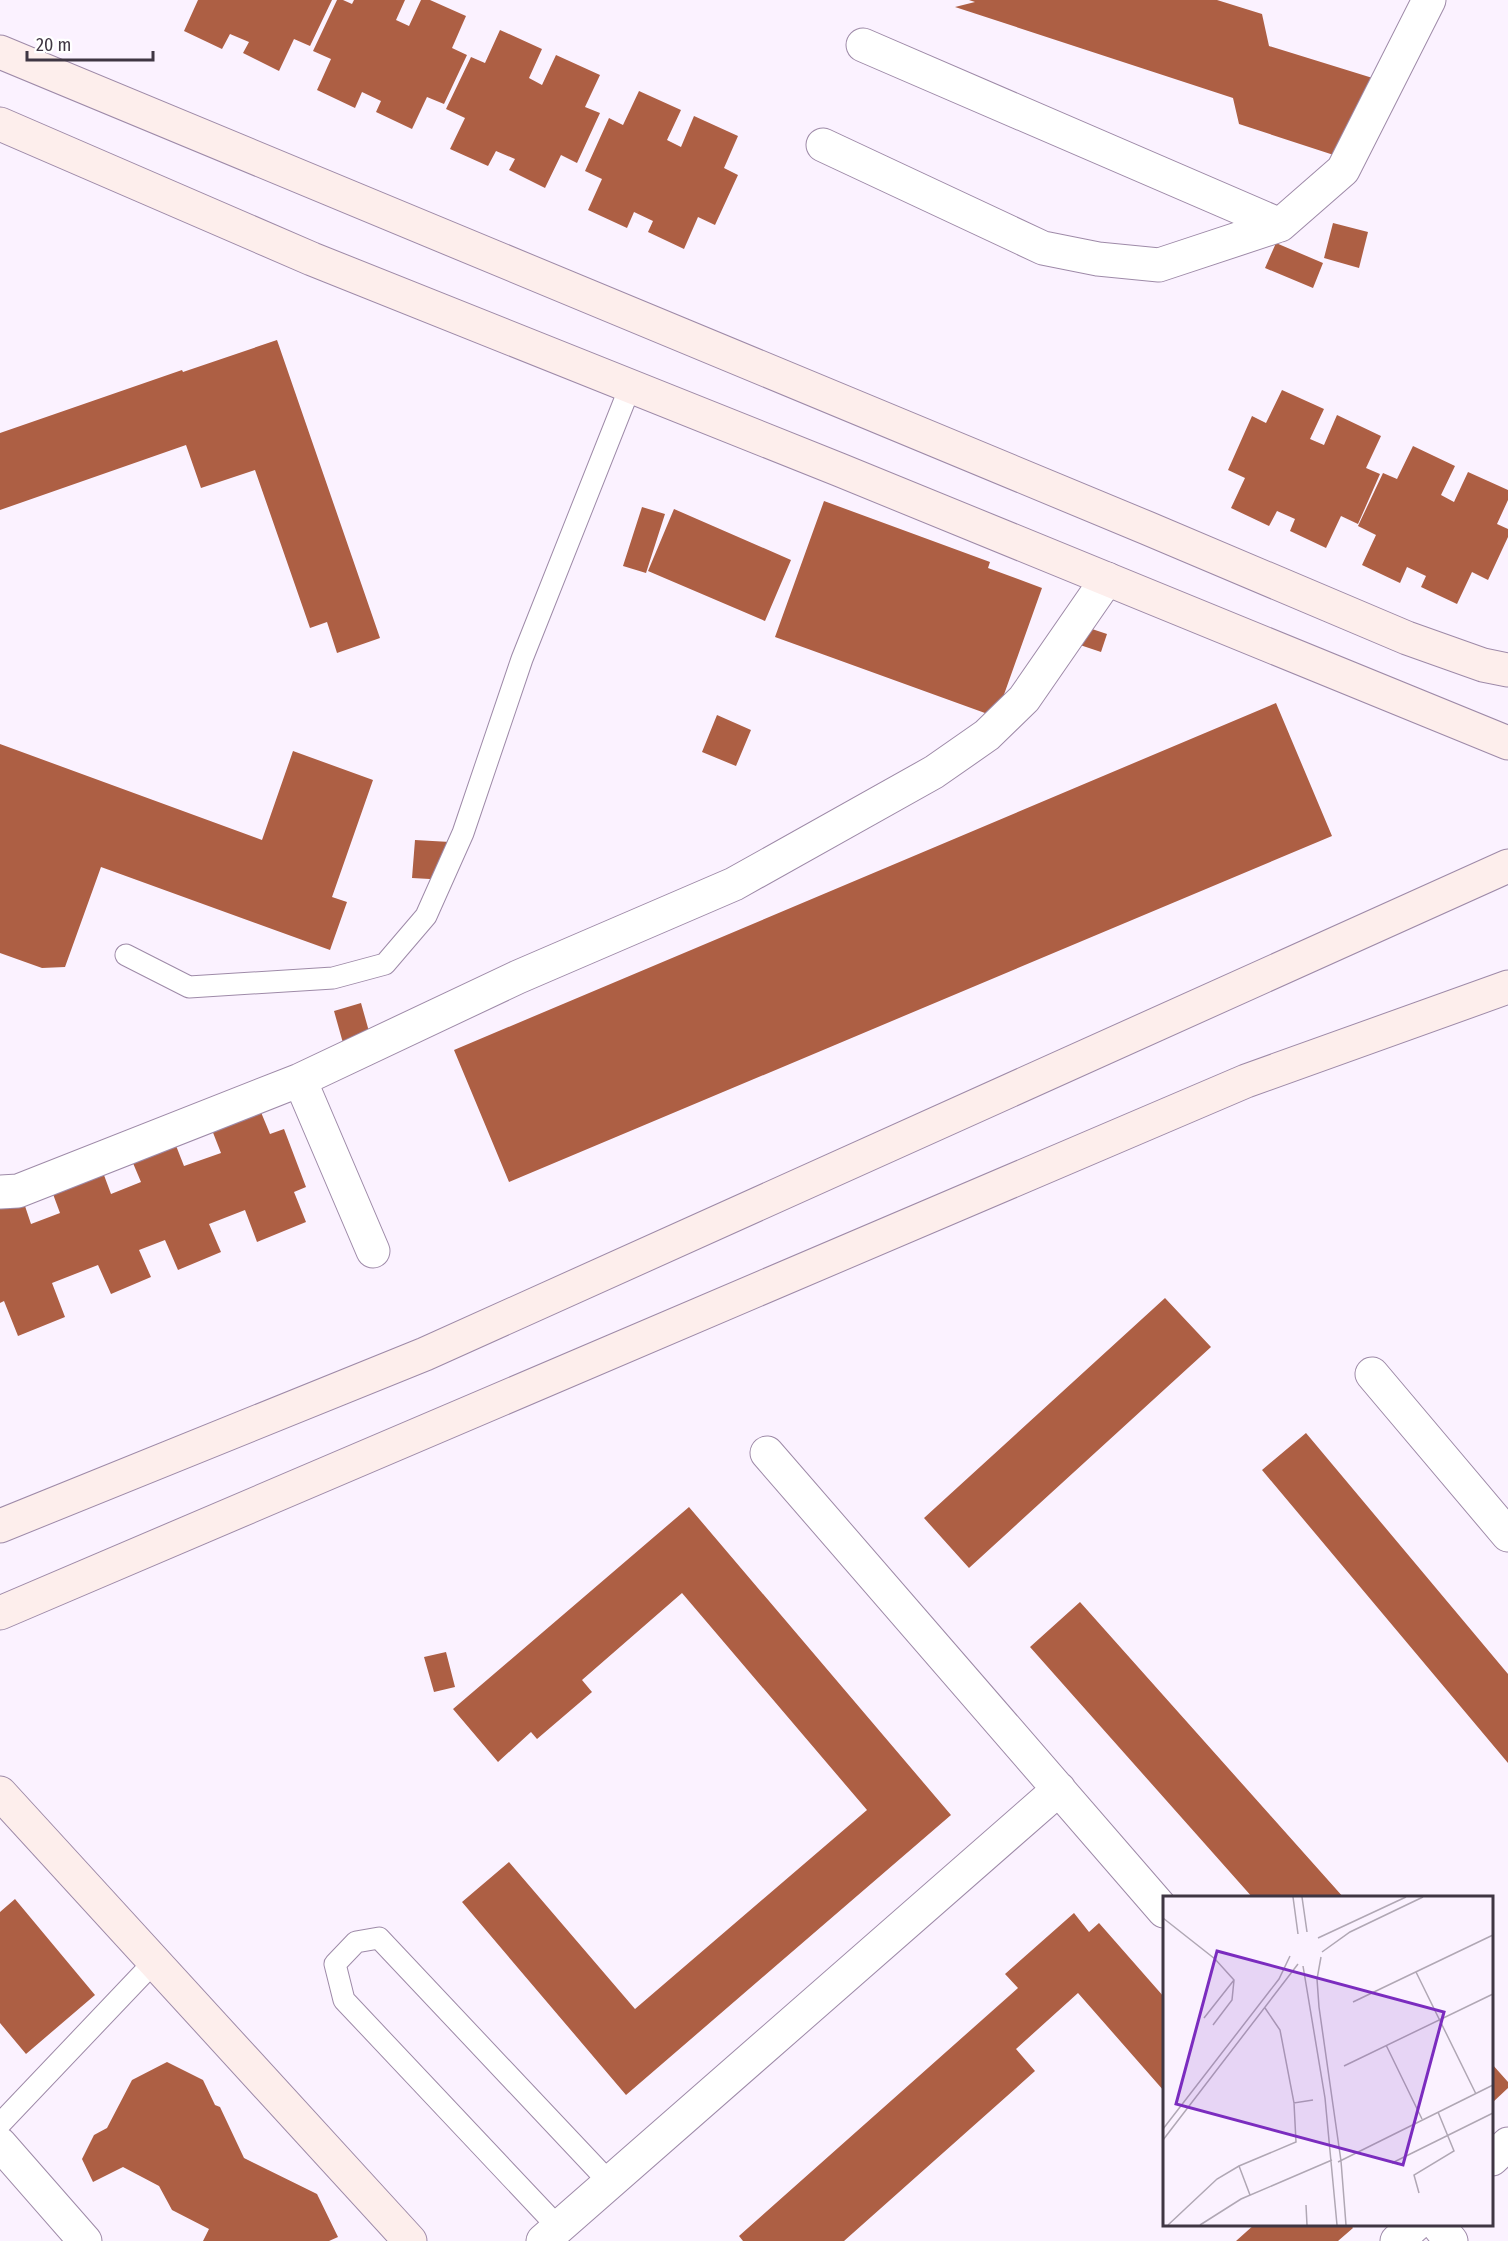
<svg xmlns="http://www.w3.org/2000/svg" width="1508" height="2241" viewBox="0 0 1508 2241" font-family="'Fira Sans Condensed',sans-serif">
<style>
.building{fill:#ad5f44}
.lines{fill:none;stroke-linecap:round;stroke-linejoin:round}
.lane-casing{stroke:#9e8aa8;stroke-width:23}
.street-casing{stroke:#9e8aa8;stroke-width:35}
.secondary-casing{stroke:#9e8aa8;stroke-width:35}
.lane{stroke:#fff;stroke-width:21}
.street{stroke:#fff;stroke-width:33}
.secondary{stroke:#fdeeec;stroke-width:33}
.inset-road{fill:none;stroke:#b0a7b4;stroke-width:1.5}
.view{fill:#7b2cbf;fill-opacity:0.15;stroke:#7b2cbf;stroke-width:3}
.inset-edge{fill:none;stroke:#3f3643;stroke-width:3}
</style>
<rect width="100%" height="100%" fill="#fbf2ff"/>
<path class="building" d="M198,0H332L310,46L294,39L279,71L243,53L249,42L230,34L222,49L184,31Z
M337,0H343L352,4L354,0H405L396,20L409,26L421,0H430L466,16L452,48L467,55L444,104L427,97L412,129L376,112L381,101L362,92L355,108L317,90L331,59L313,51Z
M969,0H1217L1262,14L1269,46L1379,80L1387,101L1369,155L1349,160L1239,124L1233,98L955,7L975,2Z
M500,30L542,49L529,78L542,85L556,55L600,75L585,107L600,113L577,163L561,155L545,188L509,170L515,159L496,151L488,166L450,149L465,118L446,109L471,57L485,63Z
M639,91L681,110L667,140L681,147L694,116L738,136L724,168L738,175L715,225L698,217L684,249L648,232L653,221L634,212L627,228L588,210L602,179L585,171L609,118L623,125Z
M1333,223L1368,232L1359,268L1324,258Z
M1276,243L1323,263L1313,288L1265,268Z
M277,340L380,638L337,653L327,622L310,628L255,470L201,488L186,445L0,510V433L182,370L183,372Z
M1282,390L1324,409L1310,439L1324,445L1337,415L1381,436L1366,468L1380,474L1358,524L1341,516L1326,548L1290,531L1295,519L1277,511L1269,526L1231,508L1245,478L1228,470L1252,416L1266,423Z
M1413,446L1455,466L1441,495L1454,502L1468,472L1508,490V500L1497,524L1508,529V537L1488,580L1472,572L1457,604L1421,587L1426,576L1407,567L1400,583L1362,565L1376,535L1358,526L1383,473L1397,479Z
M824,501L990,562L988,568L1042,588L996,717L775,637Z
M642,507L665,514L646,573L623,566Z
M674,509L791,560L765,621L648,571Z
M1083,626L1107,634L1101,652L1077,644Z
M1276,703L1332,836L509,1182L454,1050Z
M717,715L751,730L736,766L702,752Z
M0,744L262,840L293,751L373,780L332,897L347,902L330,950L101,867L65,967L42,968L0,953Z
M415,840L450,842L448,880L412,878Z
M361,1003L370,1035L343,1043L334,1011Z
M258,1105L270,1134L284,1129L306,1187L294,1192L306,1222L257,1242L245,1210L209,1224L221,1252L178,1270L165,1240L139,1250L151,1277L111,1294L98,1265L52,1283L65,1317L18,1336L4,1301L0,1303V1204L22,1197L31,1224L60,1213L50,1186L101,1167L111,1194L141,1182L130,1156L173,1138L184,1166L221,1153L210,1125Z
M1165,1298L1211,1347L969,1568L924,1518Z
M1306,1433L1508,1674V1763L1262,1470Z
M689,1507L951,1815L626,2095L462,1902L509,1862L635,2009L867,1810L682,1593L582,1680L592,1692L537,1739L531,1732L498,1762L453,1709Z
M1080,1602L1344,1898H1253L1030,1647Z
M446,1652L455,1687L434,1692L424,1657Z
M15,1899L95,1995L26,2054L0,2023V1912Z
M1074,1913L1089,1932L1099,1923L1164,1997V2091L1078,1993L1016,2049L1035,2071L844,2241H743L739,2236L1018,1988L1005,1974Z
M167,2062L203,2080L215,2105L220,2107L244,2158L317,2194L338,2237L329,2241H203L209,2229L172,2210L159,2186L123,2167L93,2182L82,2159L94,2135L107,2128L132,2080Z
M1492,2064L1508,2082V2088L1492,2103Z
M1255,2224H1350L1353,2228L1338,2241H1236Z"/>
<g class="lines">
<g class="lane-casing">
<path id="lane" d="M126,955L189,987L333,978L385,964L426,916L463,833L522,659L630,387
M0,2124L154,1962
M558,2227L344,2000L335,1964L356,1942L379,1938L610,2183"/>
</g>
<g class="street-casing">
<path id="street" d="M863,45L1280,225
M823,145L1043,248L1098,259L1159,265L1280,225L1343,170L1429,0
M0,1192L18,1191L300,1080
M373,1251L300,1080L518,977L734,884L934,772L987,735L1024,699L1107,579
M1372,1374L1508,1535
M767,1453L1164,1911
M0,2144L85,2241
M1492,2159L1508,2144
M1437,2224L1451,2241
M543,2241L1059,1789
M1397,2241L1416,2224"/>
</g>
<g class="secondary-casing">
<path id="secondary" d="M0,52L1147,528L1407,638L1483,665L1508,670
M0,124L312,259L840,470L1508,743
M0,1526L425,1354L1508,866
M0,1613L1246,1081L1508,987
M0,1793L410,2241"/>
</g>
<use href="#lane" class="lane"/>
<use href="#street" class="street"/>
<use href="#secondary" class="secondary"/>
</g>
<g transform="translate(1163 1896)">
<rect width="330" height="330" fill="#fbf2ff"/>
<path class="inset-road" d="M130,1L135,38M139,1L144,36M0,22L52,63L71,84L69,104L50,129M155,42L243,1M159,56L187,36L260,1M158,61L154,83L156,111L178,265L183,329M140,70L162,202L174,329M253,76L313,198M190,106L330,39M102,112L117,134L131,207L150,204M41,122L71,84M223,149L259,223M181,170L330,98M0,233L116,83L127,60M0,244L135,68M175,266L330,189M229,267L330,217M256,297L251,279L291,255L275,216M87,299L76,270L133,246L131,207M143,309L144,329M5,329L54,283L76,270M37,329L78,303L169,264"/>
<path class="view" d="M54,55L281,116L240,269L13,208Z"/>
<rect width="330" height="330" class="inset-edge"/>
</g>
<path d="M27 51v9h126v-9" fill="none" stroke="#3f3643" stroke-width="3"/>
<text x="36" y="51" font-size="18" fill="#3f3643" stroke="#ffffff" stroke-width="4.5" paint-order="stroke">20 m</text>
</svg>
